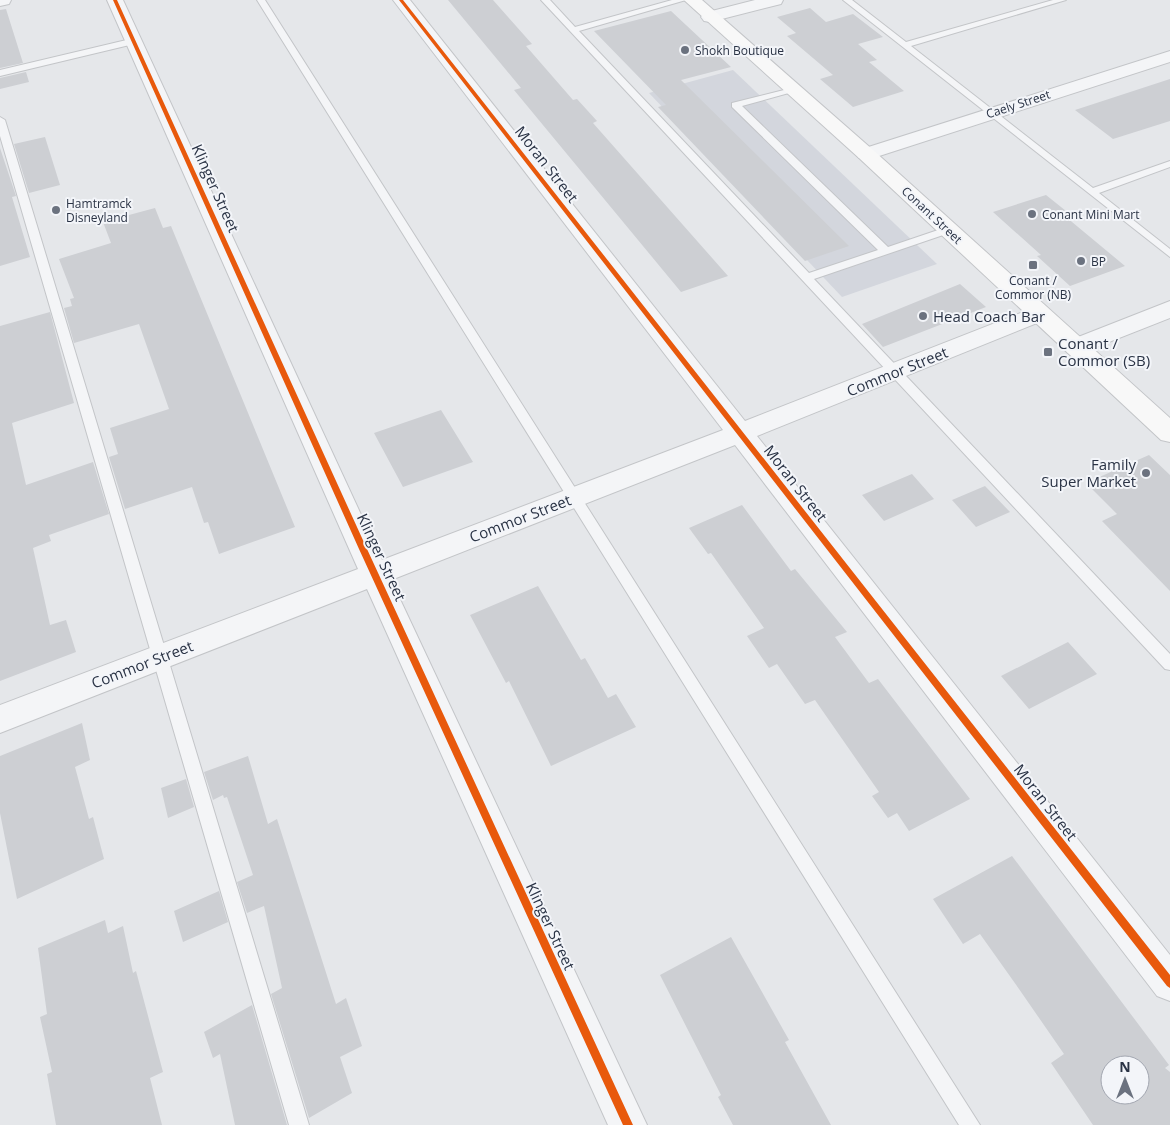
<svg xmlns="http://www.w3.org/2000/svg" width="1170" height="1125" viewBox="0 0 1170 1125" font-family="'Open Sans',sans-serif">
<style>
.built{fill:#d3d6dd}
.building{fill:#cdcfd3;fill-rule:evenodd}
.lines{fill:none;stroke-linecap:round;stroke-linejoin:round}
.service-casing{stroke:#c3c5c8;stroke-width:2}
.minor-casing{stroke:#c3c5c8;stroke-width:2}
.tertiary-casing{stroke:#c3c5c8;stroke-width:2}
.secondary-casing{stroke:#c3c5c8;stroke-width:2}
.service{fill:#f4f5f7;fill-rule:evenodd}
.minor{fill:#f4f5f7;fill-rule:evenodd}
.tertiary{fill:#f4f5f7;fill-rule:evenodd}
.secondary{fill:#f8f8f8;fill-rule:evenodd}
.cycleway-casing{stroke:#f3f5f9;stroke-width:3}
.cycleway{fill:#e8590c;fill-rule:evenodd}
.poi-dot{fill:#6b727f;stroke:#f3f5f9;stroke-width:2}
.labels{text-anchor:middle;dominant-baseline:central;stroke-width:4;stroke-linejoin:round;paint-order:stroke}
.far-poi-label{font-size:12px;fill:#2a3345;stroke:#f3f5f9;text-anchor:start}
.far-street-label{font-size:12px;fill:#2a3345;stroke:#f3f5f9}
.street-label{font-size:15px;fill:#2a3345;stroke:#f3f5f9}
.poi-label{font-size:15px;fill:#2a3345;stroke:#f3f5f9;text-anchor:start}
</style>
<rect width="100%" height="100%" fill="#e5e7ea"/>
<path class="built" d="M733,70L937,264L842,297L649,93Z"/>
<path class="building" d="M448,0H493L532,44L526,46L573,100L577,99L597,121L593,123L728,276L681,292L514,90L521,88Z
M810,8L826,22L853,14L883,37L858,44L877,60L869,62L904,91L853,107L820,79L833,75L787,36L796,33L777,17Z
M6,9L23,63L0,68V10Z
M671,11L731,67L681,80L849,246L805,261L658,107L666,105L594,31Z
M26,72L29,82L0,89V78Z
M1170,79V121L1113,139L1075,110Z
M45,137L60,185L29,193L14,144Z
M0,148L16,196L12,197L30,257L0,266Z
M1046,195L1071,215L1066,217L1125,266L1070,286L1037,256L1041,255L993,212Z
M155,208L163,228L171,226L295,527L219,554L208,522L204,523L192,487L125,509L109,457L118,454L110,428L169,409L139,324L74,343L64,308L72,306L70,299L74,298L59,259L111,243L103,222Z
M960,284L986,307L883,347L862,324Z
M50,312L74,403L12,423L26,485L93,462L109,514L49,535L51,541L33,548L50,625L66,620L76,652L0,681V326Z
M441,410L473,462L403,487L374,433Z
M1149,455L1170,475V591L1102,521L1117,514L1086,483Z
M912,474L934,499L884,521L862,495Z
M985,486L1010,512L976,527L952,500Z
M742,505L791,571L795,569L847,632L835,637L869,683L878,679L970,799L909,831L897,813L888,818L872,796L879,792L815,700L805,704L777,664L769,668L747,636L764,628L711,553L708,554L689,528Z
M538,586L581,660L585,658L608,698L616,694L636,727L551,766L509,681L506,683L470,615Z
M1068,642L1097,674L1029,709L1001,676Z
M82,723L90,760L75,767L89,819L93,817L104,859L17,899L0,813V756Z
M248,756L268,824L277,819L336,1004L346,998L362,1046L340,1057L352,1093L309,1118L271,994L282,988L264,906L247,913L237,882L253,875L227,797L224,798L223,795L213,800L204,772Z
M186,779L194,807L168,818L161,788Z
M1012,856L1169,1065L1165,1068L1170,1072V1125H1093L1051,1063L1064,1054L1019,989L980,934L963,944L933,899ZM1110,1065H1140V1095H1110Z
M219,891L228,922L183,942L174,911Z
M105,920L108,933L123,926L133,973L136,971L163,1072L150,1078L162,1125H56L47,1074L52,1072L40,1017L47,1014L38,948Z
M731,937L789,1040L785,1042L831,1125H733L718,1097L721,1095L660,975Z
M252,1005L287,1125H235L220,1054L213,1058L204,1032Z"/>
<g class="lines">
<g class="service-casing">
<path id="service" d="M257,0H265L980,1125H959Z
M541,0H550L575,27L672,0H686L579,31L809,273L878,250L732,107V103L796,87V91L742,106L888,247L944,228H952V232L814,279L1170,654V670L1165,669Z
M843,0H852L906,42L1053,0H1066L911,46L1093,188L1170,161V167L1099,193L1170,249V257Z
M135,38L139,41L138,43L0,76V70Z
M0,117L5,120L309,1125H289L0,136Z"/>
</g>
<g class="minor-casing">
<path id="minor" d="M107,0H123L382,560L723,430L393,0H410L745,421L1031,309L1039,306L1047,309L1050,314L1047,319L757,436L1170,955V1001L1157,996L735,445L391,580L647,1125H608L367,589L0,733V705L358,569Z
M755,0H783L781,4L710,22L704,21L701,17L704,13Z
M1170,51V62L873,158H859L856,154L859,150Z
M1170,301V318L1076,355L1068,353L1064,347L1068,341Z"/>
</g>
<g class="tertiary-casing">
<path id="tertiary" d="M0,0H11L9,4L0,6Z"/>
</g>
<g class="secondary-casing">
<path id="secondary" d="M684,0H702L873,150L1170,418V442L1161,440L859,158Z"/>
</g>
<use href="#service" class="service"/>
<use href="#minor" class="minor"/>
<use href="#tertiary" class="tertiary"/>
<use href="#secondary" class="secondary"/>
<g class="cycleway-casing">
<path id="cycleway" d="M113,0H117L367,549L633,1125H623L359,549Z
M399,0H403L1170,975V988L1167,986Z"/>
</g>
<use href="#cycleway" class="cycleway"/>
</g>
<g class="poi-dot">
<circle cx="685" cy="50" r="5"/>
<circle cx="56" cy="210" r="5"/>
<circle cx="1032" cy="214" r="5"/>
<circle cx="1081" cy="261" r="5"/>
<rect x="1028" y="260" width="10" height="10" rx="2.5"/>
<circle cx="923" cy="316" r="5"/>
<rect x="1043" y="347" width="10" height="10" rx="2.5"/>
<circle cx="1146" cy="473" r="5"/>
</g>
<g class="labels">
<g class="far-poi-label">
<text x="695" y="50">Shokh Boutique</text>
<text x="66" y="203">Hamtramck<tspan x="66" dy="14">Disneyland</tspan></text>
<text x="1042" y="214">Conant Mini Mart</text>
<text x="1091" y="261">BP</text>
<text x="1033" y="280" text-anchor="middle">Conant /<tspan x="1033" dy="14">Commor (NB)</tspan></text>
</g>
<g class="far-street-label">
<text transform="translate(1018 104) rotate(-18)">Caely Street</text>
<text transform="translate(932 215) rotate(43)">Conant Street</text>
</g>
<g class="street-label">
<text transform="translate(547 164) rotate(52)">Moran Street</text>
<text transform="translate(216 188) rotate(66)">Klinger Street</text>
<text transform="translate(897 371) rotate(-22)">Commor Street</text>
<text transform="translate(796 483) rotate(52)">Moran Street</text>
<text transform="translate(520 518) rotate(-21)">Commor Street</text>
<text transform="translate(382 557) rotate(65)">Klinger Street</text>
<text transform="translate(142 664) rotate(-21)">Commor Street</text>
<text transform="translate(1046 802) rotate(52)">Moran Street</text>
<text transform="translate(551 926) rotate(65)">Klinger Street</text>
</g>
<g class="poi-label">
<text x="933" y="316">Head Coach Bar</text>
<text x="1058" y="343">Conant /<tspan x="1058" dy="17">Commor (SB)</tspan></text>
<text x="1136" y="464" text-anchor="end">Family<tspan x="1136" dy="17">Super Market</tspan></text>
</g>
</g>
<g transform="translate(1125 1080)"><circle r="24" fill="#f3f5f9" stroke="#a3a7b1"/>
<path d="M0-4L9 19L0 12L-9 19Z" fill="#6b727f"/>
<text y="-8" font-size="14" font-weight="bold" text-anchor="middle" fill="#2a3345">N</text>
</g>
</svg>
